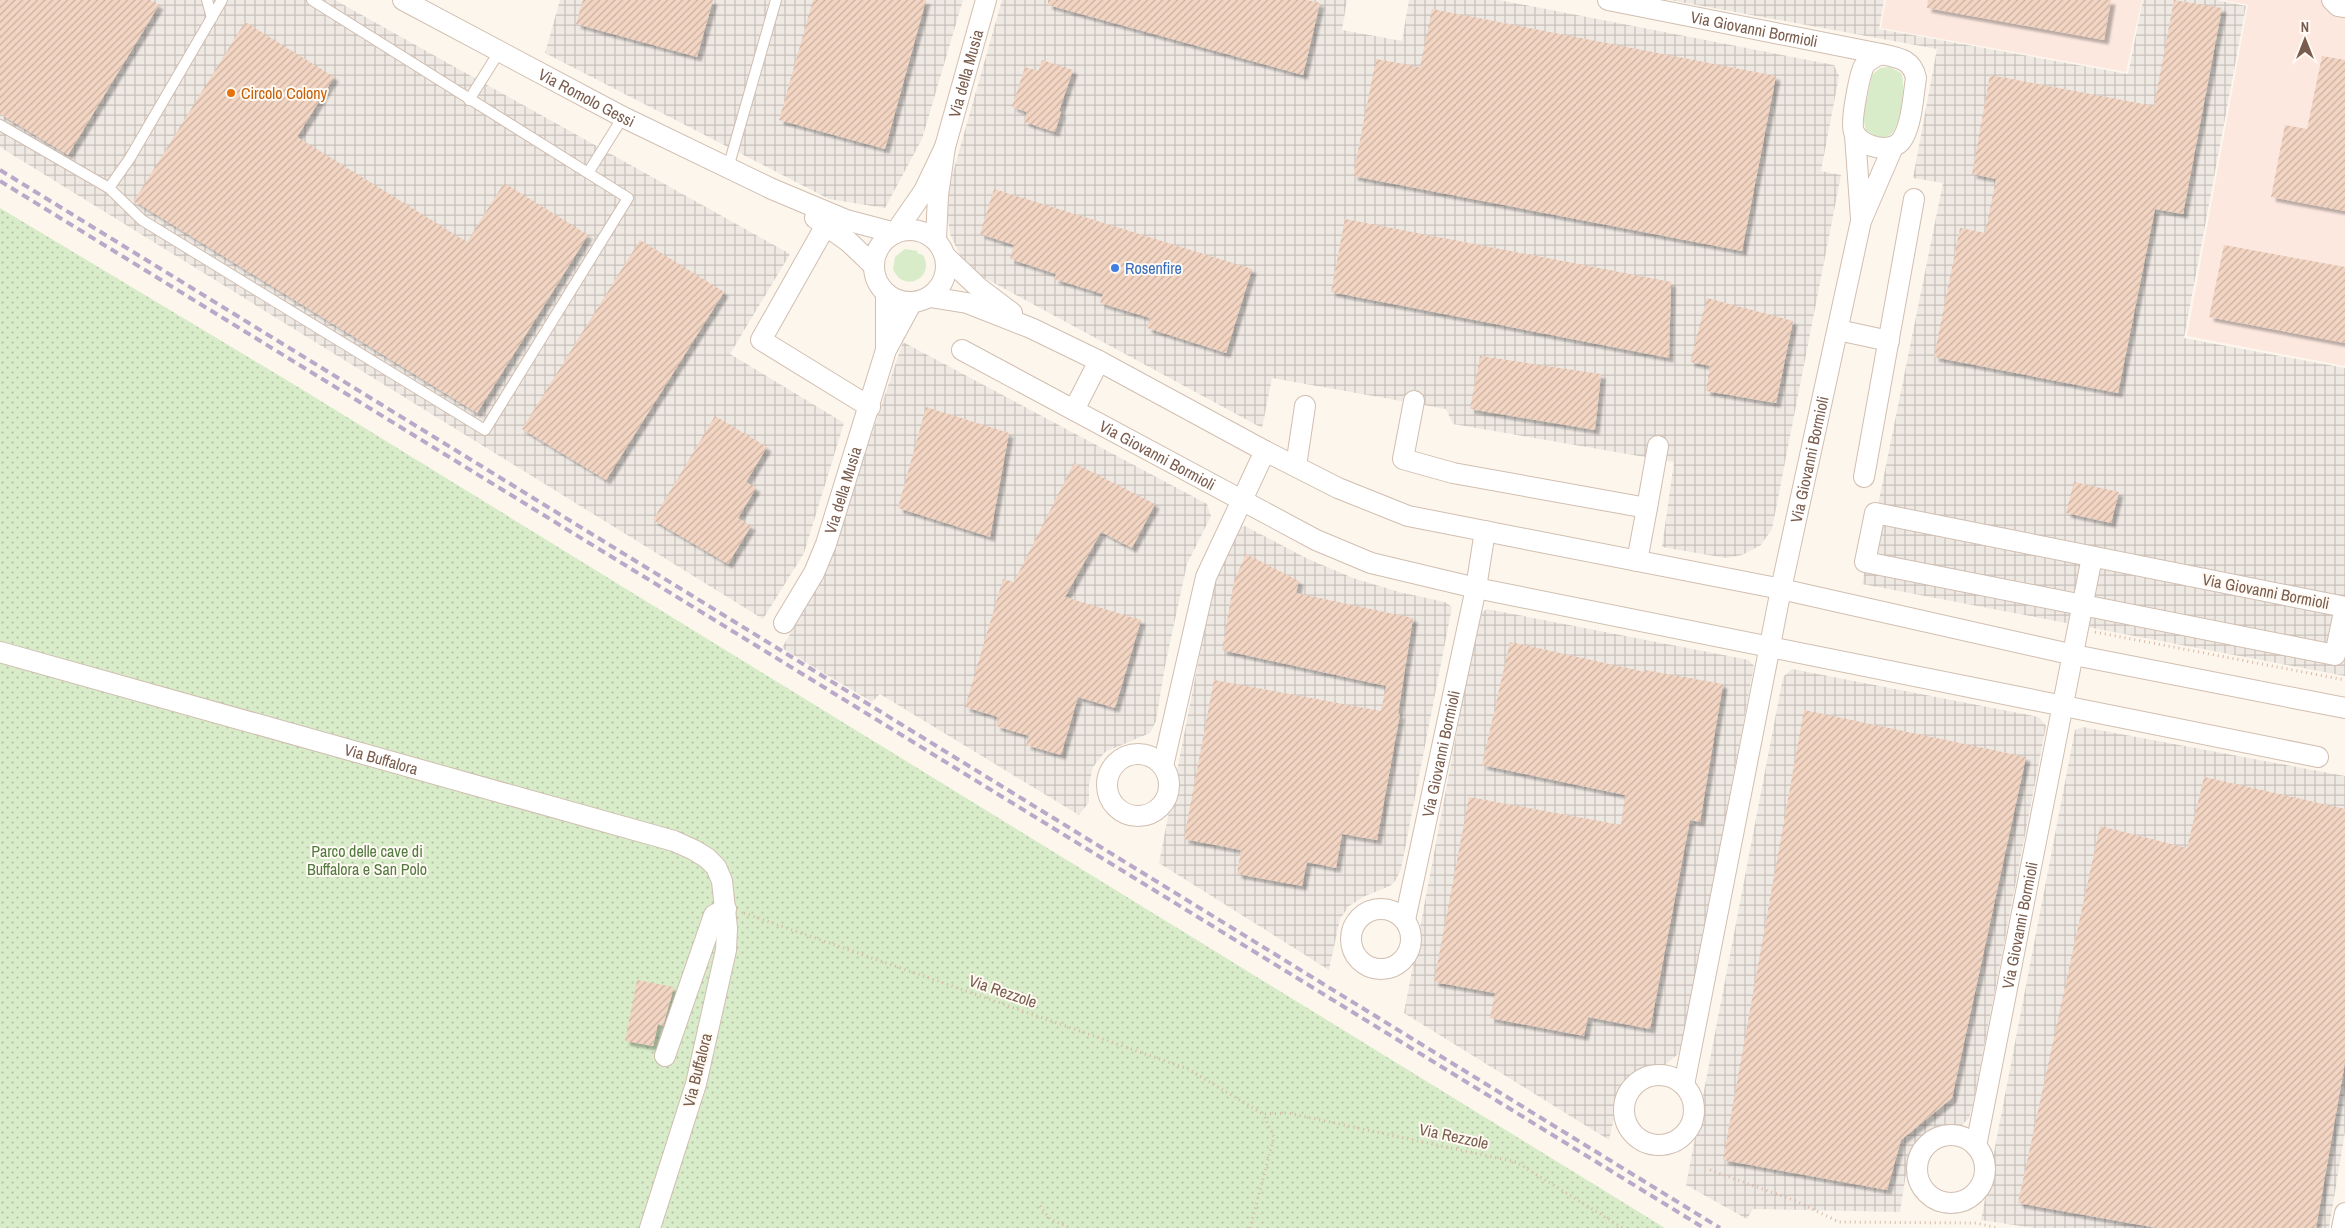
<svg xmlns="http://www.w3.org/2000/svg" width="2345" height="1228" viewBox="0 0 2345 1228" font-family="'Archivo Narrow',sans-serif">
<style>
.commercial{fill:#fde8e0}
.industrial{fill:url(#industrial-grid)}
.green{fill:#d8ecc9}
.park{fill:url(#park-dots)}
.building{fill:url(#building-hatch);filter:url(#shadow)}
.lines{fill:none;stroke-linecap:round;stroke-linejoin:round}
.lane-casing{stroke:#d1beb0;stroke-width:12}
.street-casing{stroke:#d1beb0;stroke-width:22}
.path{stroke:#d9b8a5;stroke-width:3;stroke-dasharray:1 4;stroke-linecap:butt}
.lane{stroke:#fff;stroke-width:10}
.street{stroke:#fff;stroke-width:20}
.rail{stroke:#b9a8c9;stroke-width:4;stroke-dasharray:8 5;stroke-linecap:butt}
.food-dot{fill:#e8710a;stroke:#fffaf3;stroke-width:2}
.shop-dot{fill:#3f7fe0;stroke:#fffaf3;stroke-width:2}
.labels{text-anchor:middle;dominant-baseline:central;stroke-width:4;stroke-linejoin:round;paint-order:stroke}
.street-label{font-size:16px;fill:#7a5c4d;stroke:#fffaf3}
.food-label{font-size:16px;fill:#c56008;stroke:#fffaf3;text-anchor:start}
.shop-label{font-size:16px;fill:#366cbe;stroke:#fffaf3;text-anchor:start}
.park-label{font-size:16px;fill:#537a41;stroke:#fffaf3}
</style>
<defs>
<pattern id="industrial-grid" width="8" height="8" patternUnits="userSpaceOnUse" patternTransform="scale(1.25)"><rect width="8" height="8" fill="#efe9e4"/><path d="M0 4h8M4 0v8" fill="none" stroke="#c7c0bb"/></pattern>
<pattern id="park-dots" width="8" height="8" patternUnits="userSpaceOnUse" patternTransform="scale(1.25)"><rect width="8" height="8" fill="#d8ecc9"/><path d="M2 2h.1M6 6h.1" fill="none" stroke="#b4c2a5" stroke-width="1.8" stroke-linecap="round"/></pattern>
<pattern id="building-hatch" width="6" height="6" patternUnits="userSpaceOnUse" patternTransform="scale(1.25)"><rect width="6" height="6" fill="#f3d5c3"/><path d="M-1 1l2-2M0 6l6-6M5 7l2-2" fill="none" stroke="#cab0a1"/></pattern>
<filter id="shadow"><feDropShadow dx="4.5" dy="4.5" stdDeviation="1" flood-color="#0004"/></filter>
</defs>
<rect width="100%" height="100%" fill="#fdf6ec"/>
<path class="commercial" d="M1886,0H2142L2126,72L1881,28Z
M2225,0H2345V366L2187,336L2248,5Z"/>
<path class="industrial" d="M0,0H335L790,254L730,354L844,423L804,553L763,619L0,147Z
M560,0H963L922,139L885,208L829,199L545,53Z
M1002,0H1347L1342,30L1402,41L1409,0H1499L1834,65L1839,76L1821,171L1841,175L1772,529L1761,545L1742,555L1726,558L1662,547L1674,462L1453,424L1446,409L1272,378L1262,428L979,275L961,257L950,234L947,210L950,183Z
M1670,0H1884L1879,29L2128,74L2143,0H2216L2246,6L2184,338L2345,368V676L1862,584L1943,183L1913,178L1937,49Z
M903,342L1207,504L1211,516L1187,564L1165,666L1156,721L1150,733L1105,752L1093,767L1089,784V802L1079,815L880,694L872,702L782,648L824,574Z
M1245,526L1306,558L1353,578L1399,592L1445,602L1452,607L1401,869L1396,880L1390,886L1365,896L1349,906L1340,919L1329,970L1159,863L1215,576L1237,527Z
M1487,609L1749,660L1754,666L1684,1039L1678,1054L1665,1065L1631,1079L1620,1092L1609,1140L1404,1013L1479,614Z
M1792,669L2039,717L2046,726L1973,1104L1969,1118L1962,1125L1929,1136L1916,1149L1907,1167L1900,1212L1753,1209L1747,1219L1686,1185L1783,677Z
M2083,727L2345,776V1132L2329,1228H2034L1981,1220L2075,730Z"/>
<path class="green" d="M1890,67L1901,73C1906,83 1901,124 1893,132C1889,137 1883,138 1878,138L1866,130L1863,118L1872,75L1880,68Z
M905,249L918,251L917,253L923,255C936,278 903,294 893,269L895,257Z"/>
<path class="park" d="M0,208L303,390L1665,1228H0Z"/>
<path class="building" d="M0,0H150L159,5L68,155L0,114Z
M583,0H713L697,57L576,24Z
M813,0H926L885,149L779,120Z
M1048,0H1307L1320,3L1303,75L1048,5Z
M1928,0H2111L2104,40L1927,8Z
M2174,0L2222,8L2183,214L2155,209L2118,393L1934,357L1960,228L1985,233L1996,179L1972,174L1990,75L2154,106Z
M1432,9L1776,76L1742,251L1353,176L1376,59L1420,67Z
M245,22L334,77L297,137L467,242L504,183L588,235L477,413L134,201Z
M2322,56L2345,60V211L2271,197L2285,125L2307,129Z
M1042,60L1073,70L1059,111L1061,112L1055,132L1024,122L1027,112L1012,107L1025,67L1038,71Z
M994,189L1252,269L1226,353L1147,328L1150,318L1100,303L1103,294L1054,279L1056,274L1010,259L1014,245L980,234Z
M1345,219L1671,282L1669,358L1331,292Z
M640,240L724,292L606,480L522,429Z
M2224,245L2345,267V343L2209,317Z
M1707,298L1793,321L1776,403L1706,391L1710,366L1690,362Z
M1480,356L1601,374L1595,430L1470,409Z
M926,407L1009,433L990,537L898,508Z
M715,416L767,447L746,482L756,488L738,518L751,526L728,564L653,520Z
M1074,463L1155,504L1132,548L1101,532L1065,597L1141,620L1115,708L1078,697L1061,755L1026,745L1029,736L996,726L998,717L965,707L1003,579L1014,582Z
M2074,482L2119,492L2111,523L2066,513Z
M1246,554L1299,581L1296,593L1413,618L1398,714H1400L1377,840L1342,834L1336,868L1307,862L1302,886L1237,874L1241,850L1184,839L1214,680L1381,711L1386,686L1222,650L1234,581Z
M1510,642L1645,672V670L1723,684L1700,822L1690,820L1650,1029L1588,1017L1584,1036L1490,1018L1495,993L1434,982L1469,797L1621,825L1625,795L1482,765Z
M1804,710L2026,757L1952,1098L1901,1140L1887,1190L1723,1160Z
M2204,777L2345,809V1062L2316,1228H2157L2018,1203L2100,826L2187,848Z
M637,980L674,987L663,1026L658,1024L653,1046L625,1041Z"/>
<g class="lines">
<g class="lane-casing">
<path id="lane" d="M207,0L212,18
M222,0L130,158L109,188L142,220L485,430L628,198L312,0
M469,100L499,52
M0,125L109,188
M728,168L776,0
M588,173L623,117"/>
</g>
<g class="street-casing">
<g id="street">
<path id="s1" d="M403,0L623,117L772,189L846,220L895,233L924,191L945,147"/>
<path id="s2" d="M1608,0L1881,54"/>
<path d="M2332,0L2338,6L2345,7"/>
<path d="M1881,54C1899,58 1912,59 1916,78C1913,97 1912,122 1903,138C1894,155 1861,148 1854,132C1850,122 1859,79 1863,68C1866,61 1874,57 1881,54Z"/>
<path d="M1855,135L1861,219"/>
<path d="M815,218L849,242L874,266"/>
<path d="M826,225L761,340L870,407"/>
<circle cx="910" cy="266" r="36"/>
<path id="s3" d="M936,240L938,195L945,147L986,0"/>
<path d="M945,256L979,288L1012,313"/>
<path d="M886,293V348"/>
<path d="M930,297L967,303L1031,328L1099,361L1265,451L1338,488L1408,516L1781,589L2074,655L2345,708"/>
<path d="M1838,330L1889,341"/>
<path id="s4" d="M962,350L1316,540L1371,563L1476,588L2318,757"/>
<path d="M1414,401L1403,459L1453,473L1647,508L1637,561"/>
<path d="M1074,410L1099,361"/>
<path d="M1296,466L1305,406"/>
<path d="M1864,477L1914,199"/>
<path d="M1647,508L1658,446"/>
<path d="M1875,513L2345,607L2335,655L1865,562Z"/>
<path id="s5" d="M784,623L814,573L826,544L886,350L912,302"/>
<path id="s6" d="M0,652L674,841L694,850L707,858L716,867L722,881L727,928L726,950L696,1084L650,1228"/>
<circle cx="1138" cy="785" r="31"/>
<path d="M1163,766L1206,577L1265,451"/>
<circle cx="1381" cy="939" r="30"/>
<path id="s7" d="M1405,920L1476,588L1485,531"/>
<path d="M665,1056L714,915L726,909"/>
<circle cx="1659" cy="1110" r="35"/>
<path id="s8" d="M1684,1085L1781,589L1861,221L1893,147"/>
<circle cx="1951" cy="1169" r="34"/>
<path id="s9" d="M1976,1146L2092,557"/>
<path d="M2342,1228L2345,1213"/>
</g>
</g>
<path class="path" d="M2095,632L2345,680
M744,913L1188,1069L1263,1114L1288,1113L1516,1162L1623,1228
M1710,1170L1796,1201L1839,1222L1976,1223L1998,1228
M1040,1206L1050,1219L1071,1228
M1250,1228L1274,1137L1263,1114"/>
<use href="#lane" class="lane"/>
<use href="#street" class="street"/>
<path class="rail" d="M0,170L1720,1228
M0,181L1704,1228"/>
</g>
<circle class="food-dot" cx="231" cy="93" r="5"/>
<circle class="shop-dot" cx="1115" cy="268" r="5"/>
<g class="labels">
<g class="street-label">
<text stroke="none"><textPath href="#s2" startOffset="149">Via Giovanni Bormioli</textPath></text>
<text stroke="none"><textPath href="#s3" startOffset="170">Via della Musia</textPath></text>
<text stroke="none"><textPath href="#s1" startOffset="208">Via Romolo Gessi</textPath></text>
<text stroke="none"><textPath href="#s4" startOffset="222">Via Giovanni Bormioli</textPath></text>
<text stroke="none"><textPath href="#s8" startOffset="638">Via Giovanni Bormioli</textPath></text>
<text stroke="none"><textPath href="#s5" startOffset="146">Via della Musia</textPath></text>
<text transform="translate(2266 591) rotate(11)">Via Giovanni Bormioli</text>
<text stroke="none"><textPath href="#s7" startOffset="170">Via Giovanni Bormioli</textPath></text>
<text stroke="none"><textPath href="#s6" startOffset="396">Via Buffalora</textPath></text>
<text stroke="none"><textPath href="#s9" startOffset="225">Via Giovanni Bormioli</textPath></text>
<text transform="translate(1003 991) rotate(19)">Via Rezzole</text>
<text transform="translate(697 1070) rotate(-76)">Via Buffalora</text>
<text transform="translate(1454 1136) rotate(12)">Via Rezzole</text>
</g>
<g class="food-label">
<text x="241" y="93">Circolo Colony</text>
</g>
<g class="shop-label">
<text x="1125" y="268">Rosenfire</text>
</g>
<g class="park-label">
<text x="367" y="851">Parco delle cave di<tspan x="367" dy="18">Buffalora e San Polo</tspan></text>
</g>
</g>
<g transform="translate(2305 40)" stroke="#fffaf3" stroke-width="4" paint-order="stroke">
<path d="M0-4L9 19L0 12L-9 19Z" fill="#7a5c4d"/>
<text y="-8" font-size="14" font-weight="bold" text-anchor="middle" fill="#7a5c4d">N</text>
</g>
</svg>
